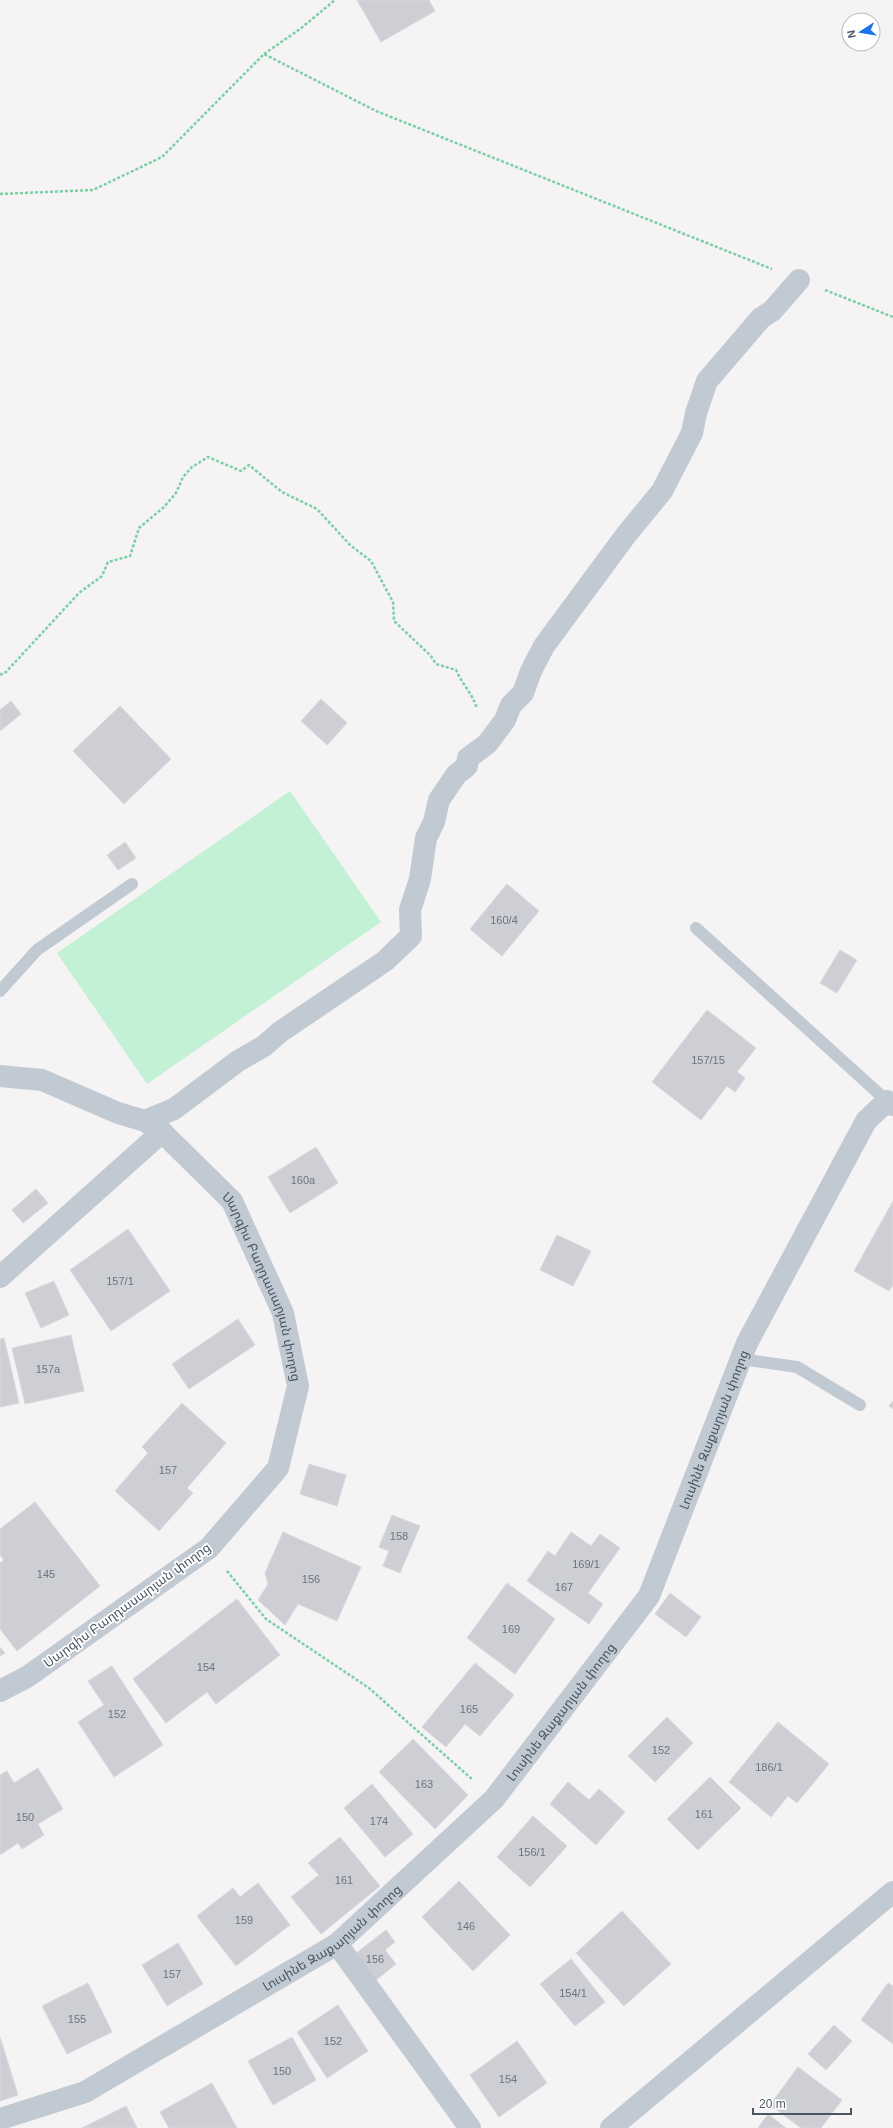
<svg xmlns="http://www.w3.org/2000/svg" width="893" height="2128" viewBox="0 0 893 2128" font-family="Helvetica,'Noto Sans Armenian',sans-serif">
<style>
.green{fill:#c3f1d5}
.building{fill:#cdcfd5;stroke:#d7d9de}
.lines{fill:none;stroke-linecap:round;stroke-linejoin:round}
.path{stroke:#7ad0a6;stroke-width:2.5;stroke-dasharray:3 2;stroke-linecap:butt}
.lane{stroke:#c1cad2;stroke-width:12}
.street{stroke:#c1cad2;stroke-width:22}
.labels{text-anchor:middle;dominant-baseline:central;stroke-width:3.5;stroke-linejoin:round;paint-order:stroke}
.number-label{font-size:11px;fill:#6b747e}
.street-label{font-size:13px;fill:#4a5661;stroke:#fff}
</style>
<rect width="100%" height="100%" fill="#f5f3f3"/>
<path class="green" d="M290,791L381,922L147,1084L57,953Z"/>
<path class="building" d="M357,0H429L435,11L381,42Z
M321,699L347,723L327,745L301,721Z
M11,701L21,714L0,731V710Z
M120,706L171,759L124,804L73,751Z
M125,842L136,858L118,870L107,855Z
M507,884L539,911L502,956L470,929Z
M840,950L857,960L837,993L820,983Z
M707,1010L756,1048L737,1072L745,1078L735,1092L727,1086L701,1120L652,1082Z
M316,1147L338,1183L290,1213L268,1177Z
M36,1189L48,1203L23,1223L12,1210Z
M893,1201V1285L889,1291L854,1271Z
M128,1229L170,1291L111,1331L70,1270Z
M557,1235L591,1251L573,1286L540,1270Z
M54,1281L69,1315L41,1328L25,1293Z
M238,1319L255,1345L189,1389L172,1364Z
M71,1335L84,1391L25,1404L12,1348Z
M4,1338L19,1403L0,1407V1339Z
M893,1401V1409L889,1406Z
M182,1403L226,1443L187,1488L193,1493L159,1531L115,1491L148,1453L142,1447Z
M309,1464L346,1475L337,1506L300,1494Z
M35,1502L100,1586L17,1651L0,1629V1563L4,1560L0,1555V1529Z
M392,1515L420,1526L400,1573L383,1566L389,1551L379,1547Z
M283,1532L361,1567L337,1621L298,1604L285,1625L258,1600L268,1584L265,1573Z
M571,1532L591,1546L600,1534L620,1548L588,1593L603,1604L589,1624L527,1581L548,1551L555,1556Z
M507,1583L555,1619L515,1674L467,1638Z
M670,1593L701,1617L686,1637L655,1614Z
M237,1599L280,1655L216,1704L207,1692L166,1723L133,1679Z
M0,1647L5,1653L0,1656Z
M475,1663L514,1695L480,1736L465,1724L446,1747L422,1727Z
M112,1666L163,1745L114,1777L78,1722L104,1705L88,1681Z
M667,1717L693,1743L655,1782L628,1756Z
M778,1722L829,1764L797,1803L788,1796L771,1817L729,1782Z
M413,1739L468,1795L435,1829L379,1772Z
M38,1768L63,1809L38,1824L44,1835L22,1849L18,1843L0,1855V1775L7,1771L14,1783Z
M710,1777L741,1808L698,1850L667,1819Z
M568,1782L589,1800L599,1789L625,1812L596,1845L550,1804Z
M372,1784L413,1834L385,1857L344,1808Z
M533,1816L567,1846L530,1887L497,1857Z
M340,1837L380,1886L321,1934L291,1897L319,1875L308,1863Z
M459,1881L510,1935L473,1971L422,1917Z
M258,1883L290,1925L236,1966L197,1916L233,1888L240,1897Z
M622,1911L671,1964L624,2006L576,1953Z
M386,1930L395,1942L385,1950L396,1964L375,1981L355,1954Z
M178,1943L203,1984L167,2006L142,1965Z
M571,1959L605,2002L575,2026L540,1984Z
M88,1983L112,2032L67,2054L42,2006Z
M888,1983L893,1986V2044L861,2020Z
M338,2005L368,2051L327,2078L297,2032Z
M834,2025L852,2041L826,2070L808,2054Z
M0,2037L18,2095L0,2101Z
M292,2037L316,2080L273,2105L248,2061Z
M517,2041L547,2083L499,2117L470,2075Z
M798,2067L842,2100L821,2128H801L770,2105Z
M212,2083L237,2128H169L160,2112Z
M126,2106L137,2128H82Z
M768,2114L786,2128H758Z"/>
<g class="lines">
<path class="path" d="M264,54L300,29L335,0
M0,194L93,190L162,157L264,54L376,111L772,269
M825,290L893,317
M0,675L6,672L79,593L102,576L108,562L130,556L139,528L164,507L176,493L183,477L192,467L208,457L241,471L249,465L282,492L317,509L350,545L371,561L393,602L394,621L431,656L436,664L456,670C462,684 473,694 477,709
M227,1571L266,1619L369,1688L473,1780"/>
<path class="lane" d="M696,928L887,1101
M0,991L37,950L132,884
M741,1359L797,1367L860,1405"/>
<g class="street">
<path id="s1" d="M0,1076L42,1080L118,1113L145,1121L162,1132L232,1201L283,1313L298,1386L278,1468L209,1548L27,1677L0,1691"/>
<path d="M145,1121L174,1109L238,1061L264,1046L280,1032L385,961L411,936L410,910L420,879L426,838L434,822L439,800L456,775L467,766L468,758L487,744L505,720L511,705L523,693L531,671L544,646L626,535L662,491L692,433L696,413L707,381L761,318L772,311L799,280"/>
<path d="M0,1277L162,1132"/>
<path d="M337,1944L470,2128"/>
<path id="s2" d="M0,2119L85,2092L337,1944L494,1799L649,1596L747,1343L866,1121L887,1101L893,1105"/>
<path d="M611,2128L893,1892"/>
</g>
</g>
<g class="labels">
<g class="number-label">
<text x="504" y="920">160/4</text>
<text x="708" y="1060">157/15</text>
<text x="303" y="1180">160a</text>
<text x="120" y="1281">157/1</text>
<text x="48" y="1369">157a</text>
<text x="168" y="1470">157</text>
<text x="399" y="1536">158</text>
<text x="586" y="1564">169/1</text>
<text x="46" y="1574">145</text>
<text x="311" y="1579">156</text>
<text x="564" y="1587">167</text>
<text x="511" y="1629">169</text>
<text x="206" y="1667">154</text>
<text x="469" y="1709">165</text>
<text x="117" y="1714">152</text>
<text x="661" y="1750">152</text>
<text x="769" y="1767">186/1</text>
<text x="424" y="1784">163</text>
<text x="704" y="1814">161</text>
<text x="25" y="1817">150</text>
<text x="379" y="1821">174</text>
<text x="532" y="1852">156/1</text>
<text x="344" y="1880">161</text>
<text x="244" y="1920">159</text>
<text x="466" y="1926">146</text>
<text x="375" y="1959">156</text>
<text x="172" y="1974">157</text>
<text x="573" y="1993">154/1</text>
<text x="77" y="2019">155</text>
<text x="333" y="2041">152</text>
<text x="282" y="2071">150</text>
<text x="508" y="2079">154</text>
</g>
<g class="street-label">
<text stroke="none"><textPath href="#s1" startOffset="363">Սարգիս Բաղդասարյան փողոց</textPath></text>
<text stroke="none"><textPath href="#s2" startOffset="1029">Լուսինե Զաքարյան փողոց</textPath></text>
<text transform="translate(127 1605) rotate(-36)">Սարգիս Բաղդասարյան փողոց</text>
<text stroke="none"><textPath href="#s2" startOffset="705">Լուսինե Զաքարյան փողոց</textPath></text>
<text stroke="none"><textPath href="#s2" startOffset="381">Լուսինե Զաքարյան փողոց</textPath></text>
</g>
</g>
<g transform="translate(861 32) rotate(258)"><circle r="19" fill="#ffffff" stroke="#b7bbc0"/>
<path d="M0-3L7 15L0 10L-7 15Z" fill="#1a73e8"/>
<text y="-6" font-size="11" font-weight="bold" text-anchor="middle" fill="#4a5661">N</text>
</g>
<path d="M753 2108v6h98v-6" fill="none" stroke="#4a5661" stroke-width="2"/>
<text x="759" y="2108" font-size="12" fill="#4a5661" stroke="#ffffff" stroke-width="3" paint-order="stroke">20 m</text>
</svg>
